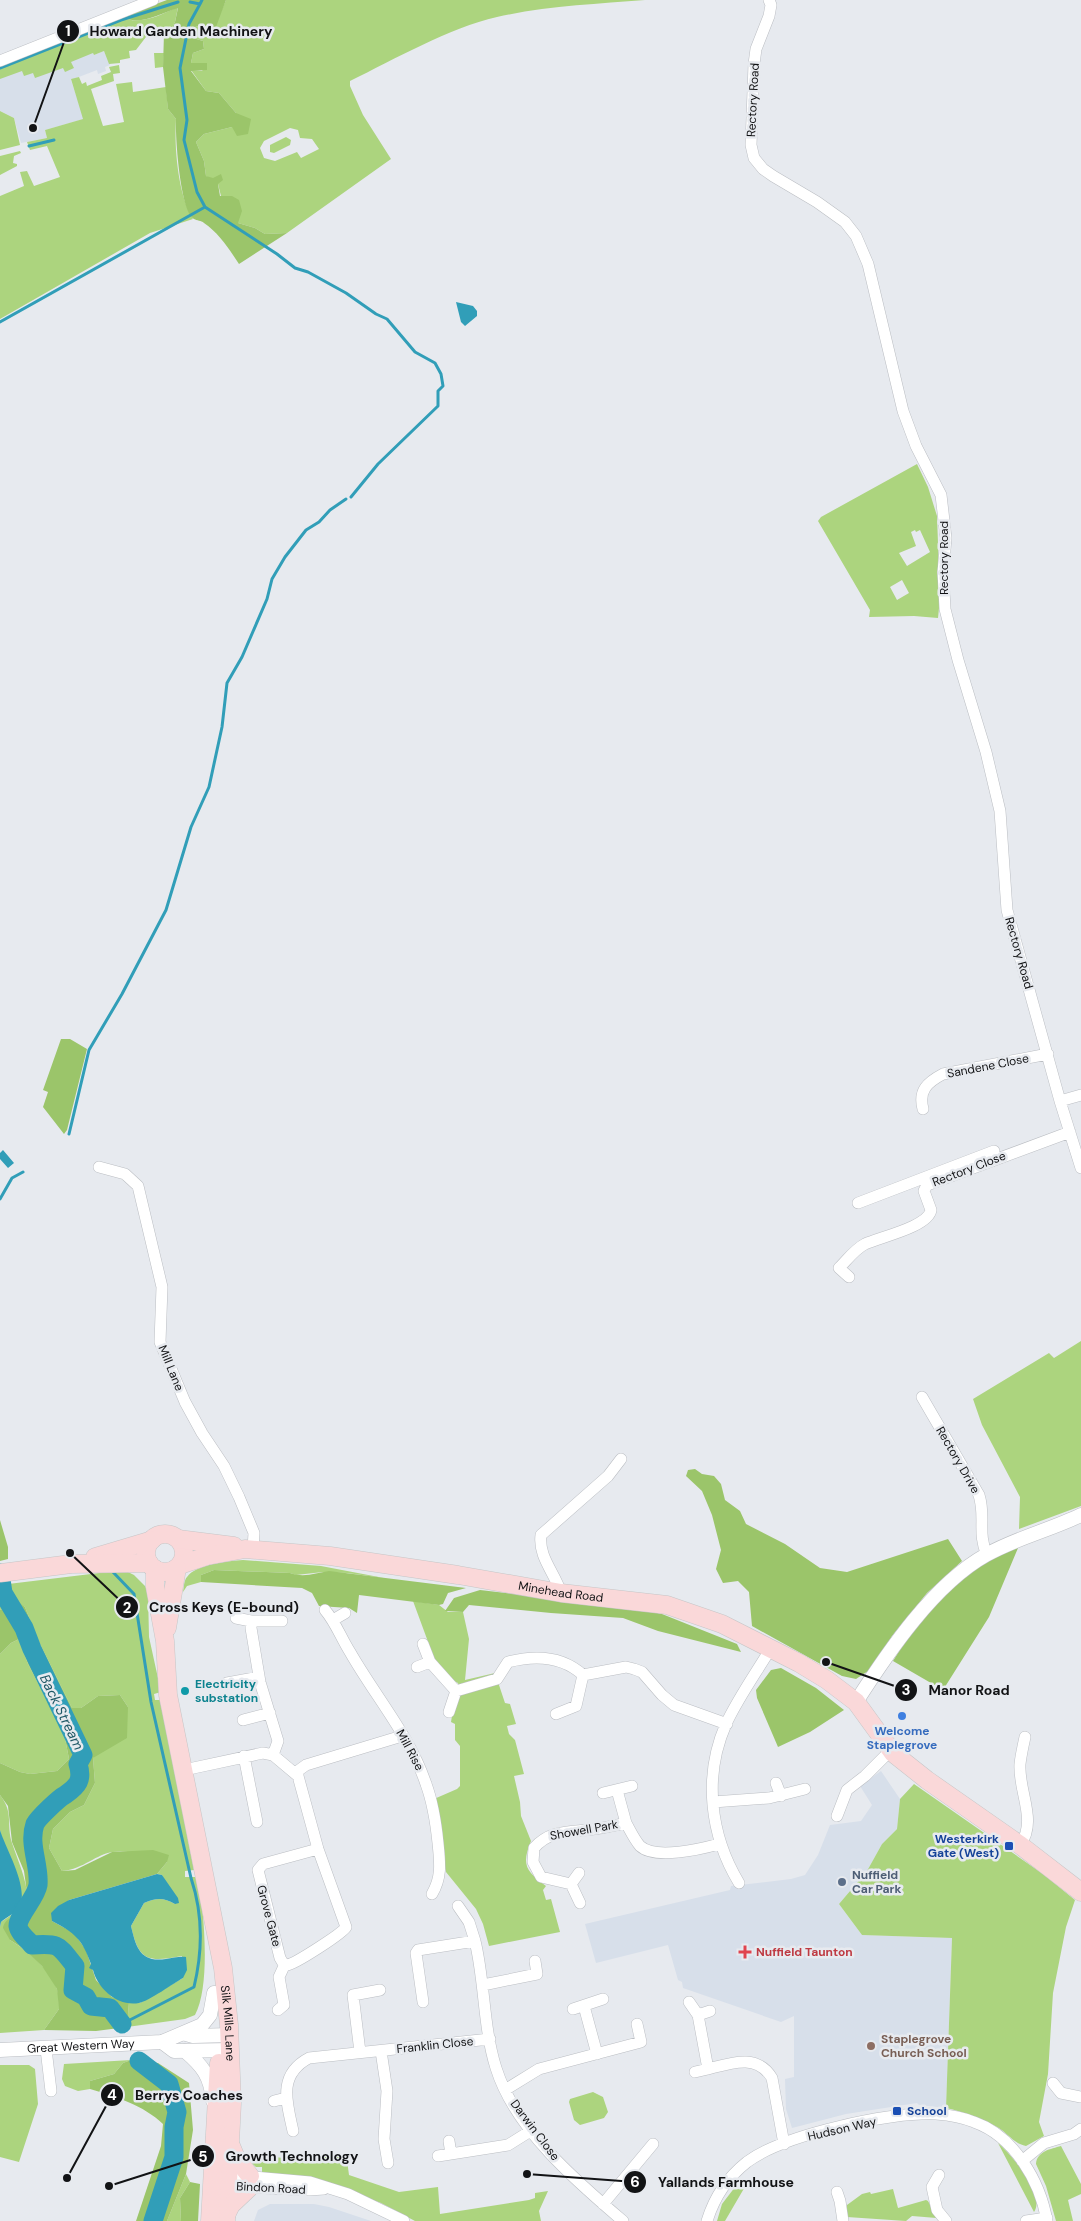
<svg xmlns="http://www.w3.org/2000/svg" width="1081" height="2221" viewBox="0 0 1081 2221" font-family="'DM Sans',sans-serif">
<style>
.built{fill:#d7dfea}
.green{fill:#acd47e;fill-rule:evenodd}
.forest{fill:#9bc56a}
.water{fill:#319eb8}
.lines{fill:none;stroke-linecap:round;stroke-linejoin:round}
.stream{stroke:#319eb8;stroke-width:3}
.river{stroke:#319eb8;stroke-width:19}
.minor-casing{stroke:#bbbec3;stroke-width:12}
.tertiary-casing{stroke:#bbbec3;stroke-width:15}
.primary-casing{stroke:#c6c6c7;stroke-width:19}
.minor{stroke:#fff;stroke-width:11}
.tertiary{stroke:#fff;stroke-width:14}
.primary{stroke:#fad8d9;stroke-width:18}
.culture-dot{fill:#0f9aa8;stroke:#e7eaef;stroke-width:2}
.shop-dot{fill:#3f7fe0;stroke:#e7eaef;stroke-width:2}
.transit-dot{fill:#1a4fb4;stroke:#e7eaef;stroke-width:2}
.service-dot{fill:#5c6f8a;stroke:#e7eaef;stroke-width:2}
.health-dot{fill:#e0444e;stroke:#e7eaef;stroke-width:2}
.education-dot{fill:#8d6e63;stroke:#e7eaef;stroke-width:2}
.labels{text-anchor:middle;dominant-baseline:central;stroke-width:5;stroke-linejoin:round;paint-order:stroke}
.street-label{font-size:12px;fill:#121315;stroke:#e7eaef}
.culture-label{font-size:12px;font-weight:bold;fill:#0d838f;stroke:#e7eaef;text-anchor:start}
.shop-label{font-size:12px;font-weight:bold;fill:#366cbe;stroke:#e7eaef}
.transit-label{font-size:12px;font-weight:bold;fill:#164399;stroke:#e7eaef;text-anchor:end}
.service-label{font-size:12px;font-weight:bold;fill:#4e5e75;stroke:#e7eaef;text-anchor:start}
.health-label{font-size:12px;font-weight:bold;fill:#be3a42;stroke:#e7eaef;text-anchor:start}
.education-label{font-size:12px;font-weight:bold;fill:#785e54;stroke:#e7eaef;text-anchor:start}
.water-label{font-size:14px;font-style:italic;fill:#1e5866;stroke:#e7eaef}
.leader{fill:none;stroke:#121315;stroke-width:2}
.callout-dot{fill:#121315;stroke:#e7eaef;stroke-width:2}
.mark-label{font-size:15px;text-anchor:middle;font-weight:bold;fill:#fff}
.callout-label{font-size:14px;text-anchor:middle;font-weight:bold;fill:#121315;stroke:#e7eaef;stroke-width:5;stroke-linejoin:round;paint-order:stroke}
</style>
<rect width="100%" height="100%" fill="#e7eaef"/>
<path class="built" d="M104,51L110,65L105,67L106,71L98,74L97,70L71,80L84,119L45,130L47,138L21,143L14,118L0,111V66L93,53L94,55Z
M881,1771L900,1799L897,1829L882,1844L867,1871L839,1904L862,1935L952,1938L946,2108L919,2105L917,2103L846,2114L792,2128L786,2109L785,2079L794,2077V2016L781,2022L683,1988L682,1982L678,1980L668,1945L596,1963L585,1924L730,1890L731,1886L791,1879L805,1875L818,1855L830,1825L861,1821L872,1805L860,1786Z
M270,2204H314L329,2207L371,2221H254L258,2210Z"/>
<path class="green" d="M226,0H645C596,4 545,6 497,17C449,28 395,59 350,81V86L363,115L391,159L287,233L265,234L255,228L238,223L231,196H221L218,184L206,176L204,161L196,142L204,134L232,127L236,113L219,93L206,91L191,70L203,71L191,63L193,53L204,49L203,41L193,38L196,26L213,30ZM290,128L298,130L300,138L312,139L319,149L301,158L297,152L275,161L264,158L260,148L264,141Z
M178,7L175,22L169,33H149L136,50L129,51L130,58L120,60V63L109,64L104,51L94,55L93,53L71,62L74,68L65,72L63,68L35,78L33,73L24,76L22,71L0,79V66L121,17C140,26 160,15 178,7Z
M154,53H164L163,67L155,68Z
M119,65L120,73L113,74L114,81L91,89L103,126L124,122L116,84L132,82L133,92L166,87L168,109L176,119C174,147 178,195 193,219L150,233L0,319V196L24,186L20,172L27,171L34,186L60,177L47,146L30,150L27,142L47,138L45,130L83,119L71,79L79,77L82,84L86,82L87,86L102,80L101,76L111,72L109,67Z
M0,111L14,118L20,145L0,150Z
M286,137L291,140L290,145L274,153L270,152V145Z
M20,151L21,153L14,156L13,163L17,164V166L0,175V156Z
M917,464L928,487L937,516L940,598L938,618L914,616L869,617L870,610L818,521L821,517ZM915,530L916,532L920,530L930,552L907,566L899,553L916,546L911,532ZM902,580L909,593L897,600L890,587Z
M1081,1341V1506L1019,1529L1020,1497L982,1425L973,1399L1049,1353L1054,1358Z
M243,1560L321,1566L384,1578L347,1573L323,1572L296,1575L290,1573L214,1570L201,1575V1582L187,1586L183,1592C184,1587 184,1580 187,1577C196,1564 229,1561 243,1560Z
M124,1570L134,1575L145,1586L148,1593L149,1637L161,1692L154,1694L155,1700H161L194,1870L185,1871V1877H198C204,1911 211,1985 195,2015L185,2019L127,2027L129,2002L140,2003L183,1978L182,1956C148,1962 139,1962 131,1926L144,1903C156,1898 163,1897 175,1904L162,1875L157,1874L167,1862C150,1858 130,1849 113,1852C96,1854 84,1869 62,1871L49,1848L53,1829L70,1812L84,1805L95,1783L93,1758L128,1707L120,1695L98,1696L81,1708H72L37,1638L25,1607L18,1603L0,1610V1585Z
M413,1601L439,1605L448,1612H463L469,1639L465,1680L495,1673L505,1703L510,1704L516,1724L507,1726L509,1734L515,1740L524,1774L514,1776L520,1802L521,1816L531,1841C521,1865 526,1871 546,1886L543,1890L546,1900L551,1899L560,1932L489,1946L483,1924L476,1909L446,1872L434,1799L457,1789L460,1786V1746L455,1740V1724L451,1722L454,1704L461,1693L458,1683L454,1681L434,1658Z
M19,1639L28,1664L64,1733L69,1759L57,1771L30,1774L20,1772L0,1763V1654L11,1643Z
M914,1784L1043,1874L1075,1900L1066,1927L1053,1993L1048,2074L1039,2122L1044,2136L1026,2146C1014,2144 1008,2133 997,2127C981,2118 964,2112 946,2108L952,1938L862,1935L839,1904L867,1871L882,1844L897,1829L900,1799Z
M0,1795C14,1813 6,1824 12,1843C19,1864 26,1877 28,1900L20,1913L11,1916L10,1940C28,1951 49,1968 57,1989C59,1995 59,2003 59,2009L44,2030L0,2033V1927L1,1922L17,1911L0,1830Z
M131,2060L123,2063L114,2074L90,2081V2089L78,2091L65,2086L62,2079L64,2064Z
M0,2065H29L35,2069L38,2104L19,2162L0,2157Z
M593,2092L603,2097L608,2112L604,2118L580,2125L574,2120L569,2102L570,2099Z
M998,2143C1011,2154 1046,2195 1034,2212Z
M1061,2146L1081,2184V2194L1068,2200L1073,2221H1056L1046,2186L1036,2164C1037,2151 1051,2149 1061,2146Z
M346,2153L349,2175L399,2192L438,2187L440,2214L529,2200L535,2198V2193L548,2191L539,2211L541,2221H415L381,2203L348,2191L262,2173V2167H256L246,2158L248,2154L302,2160Z
M186,2174L190,2182L180,2198L181,2221H167Z
M742,2178L746,2185L725,2221H717L722,2204Z
M893,2189L898,2208L926,2200L928,2201L937,2218L912,2216L906,2221L847,2217V2205L862,2194L870,2192L871,2194Z"/>
<path class="forest" d="M167,0H226L216,27L213,30L196,26L193,38L203,41L204,49L193,53L191,63H207V70L191,71L206,91L219,93L236,113L251,119L248,134L237,136L232,127L204,134L196,142L204,161L206,176L213,178L221,174L223,180L218,184L220,196H232L239,200L242,211L238,223L255,228L265,234L287,233L239,264C229,249 219,233 204,223C201,220 197,221 194,219C180,212 175,134 176,119L168,109L163,67L164,33H169L175,22L178,8C159,14 141,26 121,17Z
M61,1039H70L87,1049L67,1130L64,1134L43,1107L48,1092L43,1090Z
M695,1469L702,1474L714,1476L721,1484L725,1500L740,1511L746,1524L785,1544L820,1568L847,1572L948,1539L962,1561L927,1593L892,1636L871,1669L856,1679L842,1676L752,1626L749,1592L738,1581L723,1583L716,1569L721,1550L712,1515L702,1491L686,1476L688,1470Z
M0,1520L8,1547V1559L0,1561Z
M1018,1548L989,1617L943,1690L893,1661C922,1615 962,1560 1018,1548Z
M214,1570L290,1573C304,1578 316,1573 329,1571L466,1588L448,1593L443,1604L439,1605L359,1595L357,1613L349,1608L319,1606L312,1593L302,1588L201,1582V1575Z
M480,1590L634,1608L662,1614L737,1644L741,1652L658,1631L623,1618L551,1613L469,1605L463,1612L445,1611L454,1598Z
M18,1602L25,1607L37,1638L72,1708H81L98,1696L120,1695L128,1707L127,1738L93,1758L95,1783L84,1805L70,1812L53,1829L49,1848L62,1871L75,1870L112,1852L153,1850L169,1855L167,1862L157,1874L69,1900L52,1921L74,1933L86,1950L96,1980L112,1997L129,2002L127,2027L96,2031L44,2030L59,2009L57,1989L42,1966L24,1949L10,1940L3,1928C5,1917 15,1918 21,1911C24,1908 26,1903 28,1900L24,1871L12,1842L8,1806L0,1795V1763L20,1772L30,1774L57,1771L69,1759L64,1733L28,1664L19,1639L11,1643L0,1654V1610Z
M781,1668L816,1688L844,1710L810,1732L778,1747L757,1698L756,1690L771,1670Z
M131,2060L158,2063L189,2083L193,2130L186,2174L167,2221H136L161,2146L163,2124C143,2105 117,2097 90,2089V2081L114,2074L123,2063Z
M190,2182L200,2184L198,2221H181L180,2198Z"/>
<path class="water" d="M456,302L473,306L477,311V316L465,326L461,322Z
M3,1150L14,1163L8,1168L0,1159V1153Z
M0,1830C6,1850 30,1888 19,1908C16,1913 6,1917 1,1922L0,1927Z
M157,1874L162,1875L178,1898L179,1903L175,1904C163,1897 156,1898 144,1903L131,1926C136,1947 140,1963 166,1959C173,1958 180,1956 186,1957L187,1970L183,1978C174,1983 149,2001 139,2003C118,2007 98,1989 93,1970L89,1968L91,1964C82,1939 75,1933 52,1921L51,1913L58,1906L69,1900Z"/>
<g class="lines">
<path class="stream" d="M190,2L200,4L202,0
M200,4L189,24L180,68L187,120L184,140L197,192L205,207L277,254L295,268L308,272L346,293L376,314L387,319L415,352L435,363L441,374L443,386L438,391V406L378,464L351,497
M0,68L121,20L178,2
M29,146L54,140
M0,322L205,207
M69,1134L89,1050L122,994L166,910L191,827L209,787L222,727L227,683L242,657L267,599L272,579L285,557L306,530L319,522L330,510L346,499
M0,1199L12,1178L23,1172
M112,1571L134,1594L151,1702L191,1878C203,1914 203,1950 194,1987L122,2024
M16,1905L24,1915"/>
<path class="river" d="M0,1573L3,1593L24,1628L32,1649L83,1755L78,1764C83,1780 78,1786 65,1795C59,1798 38,1818 35,1824C28,1844 40,1865 38,1885C36,1898 18,1915 18,1926C19,1933 28,1940 32,1945C60,1943 58,1945 75,1966L73,1990L86,1997L91,2006L110,2008L122,2024
M139,2061L169,2084L177,2112L174,2127V2157L153,2221"/>
<g class="minor-casing">
<path id="minor" d="M769,0L771,5L769,16L756,49L754,64L751,145L754,158L763,169L773,176L817,202L845,222L856,236L868,264L903,411L916,446L941,495L946,538L943,572L945,609L958,660L986,752L1000,811L1007,910L1060,1101L1081,1168
M0,61L153,0
M1060,1101L1081,1095
M923,1109C918,1090 928,1082 943,1074L1048,1054
M99,1167L125,1174L138,1186L162,1287L160,1342L185,1402L202,1433L224,1466L239,1497L254,1533L253,1549
M858,1203L994,1151
M849,1277L839,1268C847,1260 855,1249 865,1244C880,1237 928,1227 931,1210L924,1191L927,1185L1070,1132
M922,1397L979,1495C986,1517 977,1533 987,1555
M561,1593C555,1573 538,1557 541,1535L608,1476L621,1459
M325,1610C336,1623 341,1638 350,1652C375,1696 410,1736 426,1784C433,1803 436,1823 438,1843C440,1863 442,1877 432,1894
M236,1618L251,1621
M333,1620L345,1613
M423,1644L430,1662L456,1691L497,1679L508,1662C535,1655 562,1656 583,1675L626,1667L634,1669L642,1672L662,1695L674,1705L727,1724
M417,1667L430,1662
M227,1683L259,1677
M449,1712L456,1691
M556,1714L576,1706L583,1675
M243,1720L270,1713
M273,1755L278,1741L260,1682L251,1628V1621H282
M244,1756L257,1822
M184,1770L263,1753L273,1755L298,1776L318,1849L346,1927C343,1933 295,1964 287,1965L283,1963L280,1958L258,1870L263,1864L318,1849
M295,1773L306,1765L402,1736
M776,1783L781,1796
M617,1790L626,1823
M603,1793L632,1786
M713,1802L769,1798L805,1789
M837,1816L847,1790L865,1776L891,1750
M1020,1845C1038,1821 1018,1791 1020,1764C1021,1755 1023,1746 1025,1737
M579,1873L571,1884L541,1877L533,1862L534,1848C549,1831 566,1832 587,1830C600,1829 613,1826 626,1823C630,1830 634,1839 640,1846C655,1860 701,1849 719,1844
M739,1883C710,1835 703,1776 726,1724C738,1698 756,1673 771,1648
M571,1884L580,1903
M458,1906L469,1922L475,1941
M483,1985L537,1974L535,1961
M423,2002L416,1953L418,1950L475,1941C485,1982 483,2027 496,2068C515,2129 576,2181 623,2221
M689,2002L698,2015L708,2069L695,2072
M584,2006L597,2054
M573,2009L603,1999
M278,2010L284,2005L279,1977L285,1964
M698,2015L710,2011
M46,2049L51,2091
M381,2051L387,2091L384,2139L388,2163
M360,2052L353,1995L380,1990
M708,2069C731,2063 757,2053 772,2078L784,2144
M1053,2083L1061,2093L1081,2097
M505,2090L539,2069L641,2042L637,2024
M274,2101L286,2098
M293,2131C287,2103 277,2075 309,2058L490,2039
M449,2141L451,2154
M438,2156L508,2145L532,2130
M1022,2161L1044,2143L1074,2134L1081,2129
M222,2174L310,2182L348,2194L404,2221
M939,2175L932,2187L937,2210L946,2221
M242,2187L309,2190L324,2189
M837,2192L840,2201L843,2221
M603,2204L653,2144
M707,2221C714,2198 728,2177 747,2162C785,2134 889,2112 936,2114C949,2115 962,2117 974,2122C1014,2136 1040,2181 1047,2221
M1026,2221L1047,2218"/>
</g>
<g class="tertiary-casing">
<g id="tertiary">
<path d="M856,1702C888,1652 934,1584 986,1555C1016,1538 1050,1530 1081,1515"/>
<path d="M186,2034L193,2036L230,2035"/>
<path d="M162,2042L174,2051L230,2050"/>
<path id="s1" d="M0,2050L162,2042L202,2025L210,2015L214,1993"/>
<path d="M185,2051C203,2066 211,2077 213,2101"/>
</g>
</g>
<g class="primary-casing">
<g id="primary">
<circle cx="165" cy="1553" r="19"/>
<path d="M178,1539L234,1546"/>
<path d="M95,1557L152,1540"/>
<path id="s2" d="M180,1565L207,1556L245,1549L330,1556L458,1575L561,1593L667,1605L722,1624L799,1663L827,1680L856,1702L893,1753L927,1780L1020,1845L1081,1892"/>
<path id="s3" d="M155,1569V1587L165,1641L168,1695L223,1968L229,2025L232,2103L226,2221"/>
<path d="M0,1573L71,1564L149,1563"/>
<path d="M167,1628L177,1568"/>
<path d="M231,2146L236,2158L250,2176"/>
<path d="M227,2213L231,2205L249,2188"/>
<path d="M210,2221L219,2063"/>
</g>
</g>
<use href="#minor" class="minor"/>
<use href="#tertiary" class="tertiary"/>
<use href="#primary" class="primary"/>
</g>
<circle class="culture-dot" cx="185" cy="1691" r="5"/>
<circle class="shop-dot" cx="902" cy="1716" r="5"/>
<g class="transit-dot">
<rect x="1004" y="1841" width="10" height="10" rx="2.5"/>
<rect x="892" y="2106" width="10" height="10" rx="2.5"/>
</g>
<circle class="service-dot" cx="842" cy="1882" r="5"/>
<path class="health-dot" d="M742.5 1944.5h5v5h5v5h-5v5h-5v-5h-5v-5h5z"/>
<circle class="education-dot" cx="871" cy="2046" r="5"/>
<g class="labels">
<g class="street-label">
<text transform="translate(753 100) rotate(-87)">Rectory Road</text>
<text transform="translate(944 558) rotate(-90)">Rectory Road</text>
<text transform="translate(1019 953) rotate(74)">Rectory Road</text>
<text transform="translate(988 1066) rotate(-11)">Sandene Close</text>
<text transform="translate(969 1169) rotate(-21)">Rectory Close</text>
<text transform="translate(171 1368) rotate(68)">Mill Lane</text>
<text transform="translate(958 1460) rotate(60)">Rectory Drive</text>
<text stroke="none"><textPath href="#s2" startOffset="386">Minehead Road</textPath></text>
<text transform="translate(410 1750) rotate(62)">Mill Rise</text>
<text transform="translate(584 1830) rotate(-10)">Showell Park</text>
<text transform="translate(269 1916) rotate(75)">Grove Gate</text>
<text stroke="none"><textPath href="#s3" startOffset="461">Silk Mills Lane</textPath></text>
<text transform="translate(435 2045) rotate(-6)">Franklin Close</text>
<text stroke="none"><textPath href="#s1" startOffset="81">Great Western Way</textPath></text>
<text transform="translate(842 2129) rotate(-13)">Hudson Way</text>
<text transform="translate(535 2130) rotate(53)">Darwin Close</text>
<text transform="translate(271 2188) rotate(3)">Bindon Road</text>
</g>
<g class="culture-label">
<text x="195" y="1684">Electricity<tspan x="195" dy="14">substation</tspan></text>
</g>
<g class="shop-label">
<text x="902" y="1731">Welcome<tspan x="902" dy="14">Staplegrove</tspan></text>
</g>
<g class="transit-label">
<text x="999" y="1839">Westerkirk<tspan x="999" dy="14">Gate (West)</tspan></text>
<text x="907" y="2111" text-anchor="start">School</text>
</g>
<g class="service-label">
<text x="852" y="1875">Nuffield<tspan x="852" dy="14">Car Park</tspan></text>
</g>
<g class="health-label">
<text x="756" y="1952">Nuffield Taunton</text>
</g>
<g class="education-label">
<text x="881" y="2039">Staplegrove<tspan x="881" dy="14">Church School</tspan></text>
</g>
<g class="water-label">
<text transform="translate(62 1712) rotate(64)">Back Stream</text>
</g>
</g>
<path class="leader" d="M33 128L68 31M70 1553L127 1607M826 1662L906 1690M67 2178L112 2095M109 2186L203 2156M527 2174L635 2182"/>
<g class="callout-dot">
<circle cx="33" cy="128" r="5"/>
<circle cx="70" cy="1553" r="5"/>
<circle cx="826" cy="1662" r="5"/>
<circle cx="67" cy="2178" r="5"/>
<circle cx="109" cy="2186" r="5"/>
<circle cx="527" cy="2174" r="5"/>
<circle cx="68" cy="31" r="12"/>
<circle cx="127" cy="1607" r="12"/>
<circle cx="906" cy="1690" r="12"/>
<circle cx="112" cy="2095" r="12"/>
<circle cx="203" cy="2156" r="12"/>
<circle cx="635" cy="2182" r="12"/>
</g>
<g class="mark-label">
<text x="68" y="36">1</text>
<text x="127" y="1613">2</text>
<text x="906" y="1695">3</text>
<text x="112" y="2100">4</text>
<text x="203" y="2162">5</text>
<text x="635" y="2187">6</text>
</g>
<g class="callout-label">
<text x="181" y="36">Howard Garden Machinery</text>
<text x="224" y="1612">Cross Keys (E-bound)</text>
<text x="969" y="1695">Manor Road</text>
<text x="189" y="2100">Berrys Coaches</text>
<text x="292" y="2161">Growth Technology</text>
<text x="726" y="2187">Yallands Farmhouse</text>
</g>
</svg>
